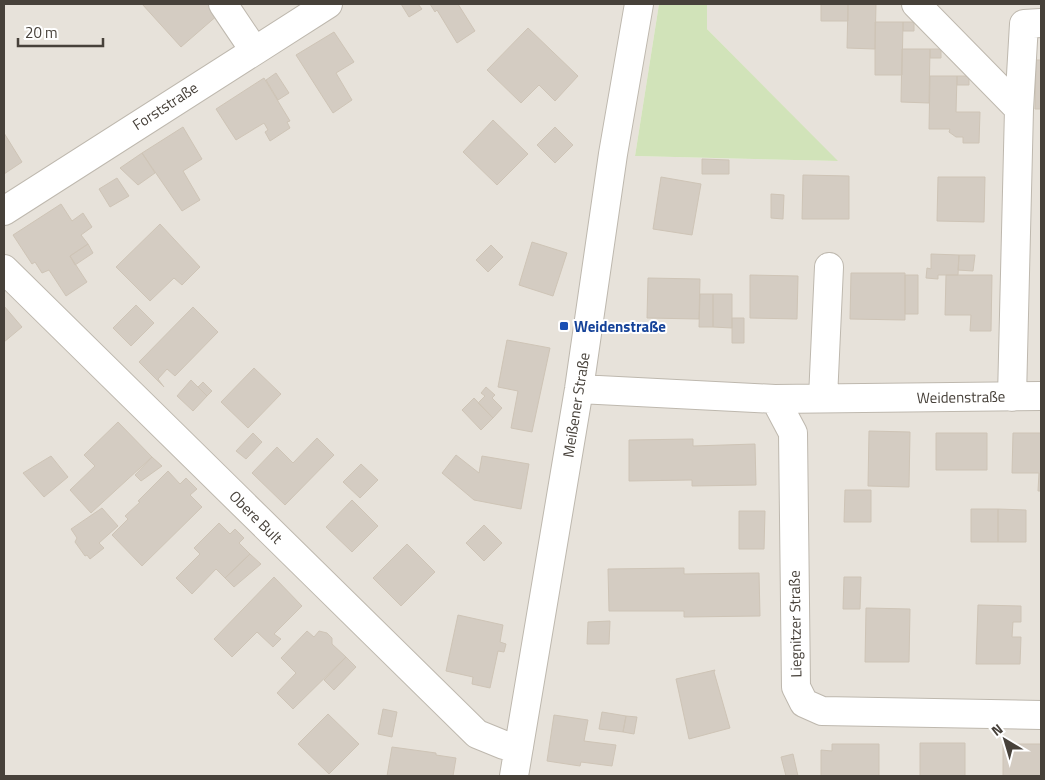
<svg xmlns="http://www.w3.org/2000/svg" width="1045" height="780" viewBox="0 0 1045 780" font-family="'Titillium Web',sans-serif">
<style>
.residential{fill:#e7e2da}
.green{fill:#d1e3b9}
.building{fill:#d4ccc2;stroke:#cec4b6}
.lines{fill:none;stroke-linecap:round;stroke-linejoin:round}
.minor-casing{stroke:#beb8ae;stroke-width:30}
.minor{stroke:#fff;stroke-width:28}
.transit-dot{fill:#1a4fb4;stroke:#fff;stroke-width:2}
.labels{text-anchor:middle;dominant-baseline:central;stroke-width:4;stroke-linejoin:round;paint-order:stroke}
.street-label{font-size:15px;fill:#47413a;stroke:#fff}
.transit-label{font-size:15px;font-weight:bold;fill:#164399;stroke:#fff;text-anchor:start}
</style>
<rect width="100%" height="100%" fill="#f4f1eb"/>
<path class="residential" d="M4,4H659L635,156L837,161L707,29V4H1041V776H4Z"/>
<path class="green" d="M659,4H707V29L838,161L635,156Z"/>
<path class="building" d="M142,4H209L219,14L181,47Z
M401,4H418L422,9L409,17Z
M430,4H458L475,31L457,43L437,10L435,12Z
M821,4H848V21H821Z
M848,4H876L875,49L847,48Z
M875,22H903L902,75H875Z
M903,22H914V31H903Z
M528,28L578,76L555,101L539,85L521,103L487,70Z
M334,32L354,62L336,73L352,100L333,113L296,55Z
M902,49H930L929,103L901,102Z
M930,49H941V58H930Z
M1036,60H1041V109H1035Z
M276,73L289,93L278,100L266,80Z
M930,76H957L956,112H980L979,143H963V137H956L949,132L950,129H929Z
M957,76H969V85H957Z
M264,78L290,121L287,122L290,128L270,141L265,132L268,130L264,123L236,140L216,109Z
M493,120L528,154L497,185L463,152Z
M183,127L202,159L183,171L200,200L182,211L142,153Z
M555,127L573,145L555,163L537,145Z
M4,133L22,162L4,174Z
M142,153L155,173L138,185L120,168Z
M702,159L729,160V174H702Z
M803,175L849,176V219H802Z
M661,177L701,184L692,235L653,229Z
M938,177H985L984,222L937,221Z
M117,178L129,196L110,207L99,189Z
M771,194L784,195L783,219L771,218Z
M61,204L72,221L83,213L92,227L81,235L88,244L70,256L87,282L66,296L49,270L42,273L35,262L32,264L13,235Z
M160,224L200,267L182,285L174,278L150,301L116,267Z
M532,242L567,253L553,296L519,285Z
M88,244L93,253L75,265L70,256Z
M491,245L503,257L488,272L476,260Z
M931,254L959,255L958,275H938V279L926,278L927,268L931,269Z
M959,255H975L973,271L958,270Z
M851,273H905V320L850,319Z
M750,275L798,276L797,319L750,318Z
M905,275H918V314H905Z
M946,275H992L991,331H970L971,315H945Z
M648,278L700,279L699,319L647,318Z
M700,294H713V327H699Z
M713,294H732V328L713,327Z
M136,305L154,323L131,346L113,328Z
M4,306L22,327L4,342Z
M193,307L218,332L175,376L167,369L158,379L164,387L139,362Z
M732,318H744V343H732Z
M507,340L550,348L532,432L511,428L518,391L498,387Z
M254,368L281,394L248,428L221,402Z
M191,380L207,396L193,411L177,396Z
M203,382L212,391L207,396L198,387Z
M486,387L495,395L492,398L502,408L493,418L478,403L485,396L481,393Z
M474,398L493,418L481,430L462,410Z
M118,422L152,457L91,513L70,490L95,466L84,455Z
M869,431L910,432L909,487L868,486Z
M253,433L262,442L246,459L236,451Z
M936,433H987V470H936Z
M1013,433H1041V491H1038L1039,473H1012Z
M317,438L334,455L285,505L252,473L277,447L293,463Z
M693,439V446L755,444L756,485L692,486V480L629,481V440Z
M456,455L479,473L482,456L529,464L521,509L474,500L442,473Z
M51,456L68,477L44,497L23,473Z
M152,457L162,466L141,481L135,475Z
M361,464L378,480L360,498L343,482Z
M168,471L180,484L186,478L197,489L190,495L202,507L142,566L112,535L128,519L125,516L140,502L138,501Z
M845,490H871V522H844Z
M352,500L378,526L352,552L326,527Z
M102,508L118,526L99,543L104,548L90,559L87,555L85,556L75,542L77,538L71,529Z
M971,509H998V542H971Z
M998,509L1026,510V542H998Z
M739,511H765L764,549H739Z
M219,523L230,534L235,529L244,538L239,543L250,554L225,578L216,569L192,594L176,578L200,554L194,548Z
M484,525L502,543L484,561L466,543Z
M407,544L435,572L401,606L373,578Z
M250,554L261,564L234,587L225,578Z
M684,568V574L759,573L760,616L684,617V611H609L608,569Z
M274,577L302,606L274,634L281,639L273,647L257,632L232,657L214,639Z
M844,577H861L860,609H843Z
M978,605L1021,606V622H1013L1012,637H1021L1020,664H976Z
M866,608L910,609L909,662H865Z
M458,615L503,625L500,642L506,644L504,652L498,651L490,688L472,684L473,677L446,671Z
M610,621L609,644H587L588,622Z
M307,631L314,637L319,631L327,633L332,638V644L346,657L293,709L277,693L296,673L281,658Z
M346,657L356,667L334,690L324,680Z
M715,670L714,672L730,728L689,739L676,679Z
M383,709L397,712L392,737L378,734Z
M602,712L626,716L623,732L599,729Z
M328,714L359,744L329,774L298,744Z
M554,715L588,720L584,741L616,745L612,766L581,762L580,766L547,761Z
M626,716L637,717L634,734L623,732Z
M920,743H965V776H920Z
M832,744H879V776H821V750L832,751Z
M1003,744H1041V776H1003Z
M392,747L436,753V755L456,758L453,776H387Z
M793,754L798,776H786L781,757Z"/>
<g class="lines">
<g class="minor-casing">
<path id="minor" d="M223,4L254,50
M916,4L1019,109
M4,211L328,4
M4,269L477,734L504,745L519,747
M579,389L775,399L1041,396
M1012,397L1019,109L1024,24L1041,23
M823,398L829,267
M775,399L793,433L796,687L804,703L822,711L1041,715
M514,776L579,389L613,154L639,4"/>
</g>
<use href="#minor" class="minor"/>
</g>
<rect class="transit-dot" x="559" y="321" width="10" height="10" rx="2.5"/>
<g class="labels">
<g class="street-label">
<text transform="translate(165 106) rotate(-33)">Forststraße</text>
<text transform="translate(961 397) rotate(-1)">Weidenstraße</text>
<text transform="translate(576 405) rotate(-81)">Meißener Straße</text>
<text transform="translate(256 517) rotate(45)">Obere Bult</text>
<text transform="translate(795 624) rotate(-91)">Liegnitzer Straße</text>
</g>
<g class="transit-label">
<text x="574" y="326">Weidenstraße</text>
</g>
</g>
<rect width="1045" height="780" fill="none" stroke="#47413a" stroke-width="10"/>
<g transform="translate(1005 740) rotate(322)" stroke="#ffffff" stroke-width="4" paint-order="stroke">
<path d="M0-4L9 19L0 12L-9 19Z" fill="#47413a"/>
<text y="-8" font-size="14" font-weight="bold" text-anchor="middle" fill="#47413a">N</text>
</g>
<path d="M18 38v8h85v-8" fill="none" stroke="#47413a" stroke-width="2.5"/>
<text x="25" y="38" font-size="15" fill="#47413a" stroke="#ffffff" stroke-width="4" paint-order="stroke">20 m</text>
</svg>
